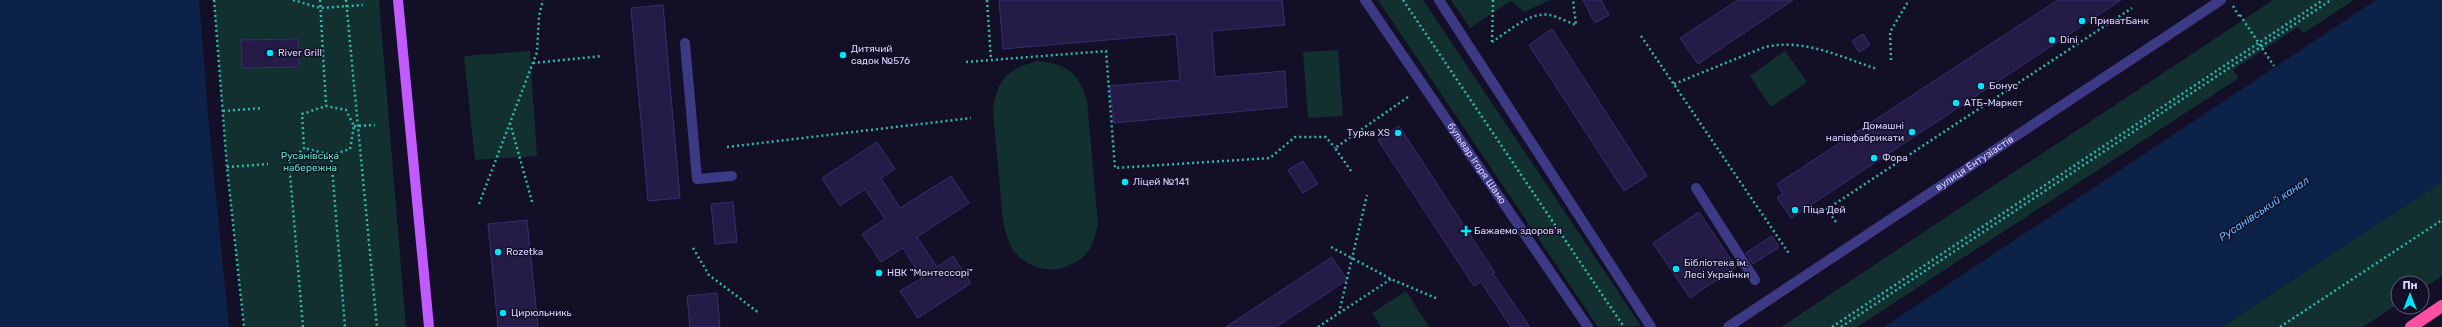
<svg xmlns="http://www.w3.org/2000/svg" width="2442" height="327" viewBox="0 0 2442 327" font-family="Rubik,sans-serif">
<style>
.green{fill:#12302f}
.water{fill:#0c2248}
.building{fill:#241b47;stroke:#3b2d73}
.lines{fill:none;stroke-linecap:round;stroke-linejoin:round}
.path{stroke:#2fb8b0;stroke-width:2.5;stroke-dasharray:2 3;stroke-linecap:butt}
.minor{stroke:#3d3a85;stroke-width:10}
.major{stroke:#c25bff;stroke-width:10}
.highway{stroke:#ff4fa3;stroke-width:12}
.poi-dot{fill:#00e5ff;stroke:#130f26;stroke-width:1.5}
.labels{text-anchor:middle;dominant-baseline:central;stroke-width:3;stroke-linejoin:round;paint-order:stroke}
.poi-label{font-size:10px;fill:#d9d4ff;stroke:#130f26;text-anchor:start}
.park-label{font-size:10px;fill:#5fe0c0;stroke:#130f26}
.street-label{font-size:10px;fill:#d9d4ff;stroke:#130f26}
.water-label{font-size:11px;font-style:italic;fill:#62b6ff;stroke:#130f26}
</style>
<rect width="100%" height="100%" fill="#130f26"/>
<path class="green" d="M214,0H379L406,327H244L227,167Z
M1378,0H1423L1641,326L1598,327Z
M1451,0H1550L1524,12L1511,1L1470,28Z
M2273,0H2354L2304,33L2298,27L2233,70L2239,78L1857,327H1781Z
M1338,50L1343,116L1308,118L1303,52Z
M530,51L537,156L475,160L464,56Z
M1785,51L1807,82L1771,107L1750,76Z
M1037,61C1067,64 1077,71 1087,100L1098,224C1093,248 1088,258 1065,267C1044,275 1017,263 1009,242C1002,224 1001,204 1000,185C997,160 995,134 993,109C997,79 1009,69 1037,61Z
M2442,182V276L2422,289V283H2398V304L2363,327H2221Z
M1406,291L1429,327H1381L1372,313Z"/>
<path class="water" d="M0,0H199L210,137L229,327H0Z
M2376,0H2442V182L2221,327H1884Z"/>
<path class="building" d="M999,0H1282L1285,25L1212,31L1215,77L1285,71L1287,107L1114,123L1110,86L1180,80L1176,34L1003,49Z
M1583,0H1601L1609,15L1595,23Z
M1738,0H1793L1698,64L1680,38Z
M2058,0H2121L1791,218L1777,197L1783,194L1777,184Z
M663,5L680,198L648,201L631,8Z
M1552,29L1647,176L1624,191L1529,45Z
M1863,34L1870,45L1859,52L1852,41Z
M298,39L299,67L242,68L241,40Z
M1399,126L1495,273L1493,274L1530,327H1511L1481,282L1474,286L1378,140Z
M877,142L895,169L881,178L900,208L951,176L969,203L917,237L937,267L953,256L971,283L918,318L900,291L922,278L903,248L881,262L862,234L885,219L865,189L840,206L822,178Z
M1303,161L1318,184L1303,193L1288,170Z
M733,202L737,242L715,244L711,204Z
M1699,212L1736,267L1690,298L1653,243Z
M527,220L538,327H498L488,224Z
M1772,236L1779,247L1753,264L1746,253Z
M1332,257L1347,280L1276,327H1226Z
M717,293L720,327H690L687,296Z"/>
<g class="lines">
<path class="path" d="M214,0L227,167L244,327
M293,0L320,8L363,5
M320,0L326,106
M346,0L377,327
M987,0L991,60
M1403,0L1624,327
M2233,6L2239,16
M2240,15L2274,66
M1641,36L1790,255
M1492,42C1508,32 1530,11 1550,15C1558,17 1568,22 1576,25L1573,0
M1492,42L1493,0
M1891,60L1890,32L1909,0
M966,62L1106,51L1115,168L1270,158L1295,137H1326L1335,148
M533,63L602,56
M1674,84L1765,47C1804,38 1841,57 1877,69
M223,111L263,108
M510,123L533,205
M354,126L375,125
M727,147L971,118
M331,155L345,327
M227,167L268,164
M1351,171L1335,148L1408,97
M479,204L537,52L539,16L543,0
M1836,222L1827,209L2132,8
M1331,247L1391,279L1438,299
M693,248L709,275L759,313
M1339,313L1367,195
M303,327L289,162L304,148L302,114L326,106L346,110L354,126L350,149L331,155L304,148
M1318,327L1391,279
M1832,327L2323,0
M1841,327L2331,0
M2280,327L2442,220"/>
<g class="minor">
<path id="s1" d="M1365,0L1588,327"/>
<path d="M1439,0L1651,327"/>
<path d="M685,43L697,179L732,176"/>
<path d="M1696,188L1755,280"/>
<path id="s2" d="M1728,327L2221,0"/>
</g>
<path class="major" d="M398,0L429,327"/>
<path class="highway" d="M2411,327L2442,306"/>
</g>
<g class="poi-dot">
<circle cx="2082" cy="21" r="4"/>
<circle cx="2052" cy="40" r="4"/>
<circle cx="270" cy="53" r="4"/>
<circle cx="843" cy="55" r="4"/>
<circle cx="1981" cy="86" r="4"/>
<circle cx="1956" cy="103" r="4"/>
<circle cx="1912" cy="132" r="4"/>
<circle cx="1398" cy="133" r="4"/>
<circle cx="1874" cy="158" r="4"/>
<circle cx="1125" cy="182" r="4"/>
<circle cx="1795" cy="210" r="4"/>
<path d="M1464 225h4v4h4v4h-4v4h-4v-4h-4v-4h4z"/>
<circle cx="498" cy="252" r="4"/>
<circle cx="1676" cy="269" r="4"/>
<circle cx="879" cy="273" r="4"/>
<circle cx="503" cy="313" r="4"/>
</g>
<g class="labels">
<g class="poi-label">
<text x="2090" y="21">ПриватБанк</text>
<text x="2060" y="40">Dini</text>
<text x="851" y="49">Дитячий<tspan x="851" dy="12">садок №576</tspan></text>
<text x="278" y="53">River Grill</text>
<text x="1989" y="86">Бонус</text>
<text x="1964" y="103">АТБ-Маркет</text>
<text x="1904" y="126" text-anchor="end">Домашні<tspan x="1904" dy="12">напівфабрикати</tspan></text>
<text x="1390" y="133" text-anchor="end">Турка XS</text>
<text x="1882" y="158">Фора</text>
<text x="1133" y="182">Ліцей №141</text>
<text x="1803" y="210">Піца Дей</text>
<text x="1474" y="231">Бажаемо здоров'я</text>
<text x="506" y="252">Rozetka</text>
<text x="1684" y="263">Бібліотека ім.<tspan x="1684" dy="12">Лесі Українки</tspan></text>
<text x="887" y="273">НВК "Монтессорі"</text>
<text x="511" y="313">Цирюльникь</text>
</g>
<g class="park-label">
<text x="310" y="156">Русанівська<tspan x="310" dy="12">набережна</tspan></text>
</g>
<g class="street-label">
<text stroke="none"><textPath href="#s2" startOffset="296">вулиця Ентузіастів</textPath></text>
<text stroke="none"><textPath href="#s1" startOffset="198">бульвар Ігоря Шамо</textPath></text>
</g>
<g class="water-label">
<text transform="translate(2264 209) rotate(-34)">Русанівський канал</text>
</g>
</g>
<g transform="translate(2410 295)"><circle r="19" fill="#130f26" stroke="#625e7d"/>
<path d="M0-3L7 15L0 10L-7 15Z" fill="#00e5ff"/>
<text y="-6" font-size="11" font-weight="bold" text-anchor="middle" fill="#d9d4ff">Пн</text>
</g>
</svg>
